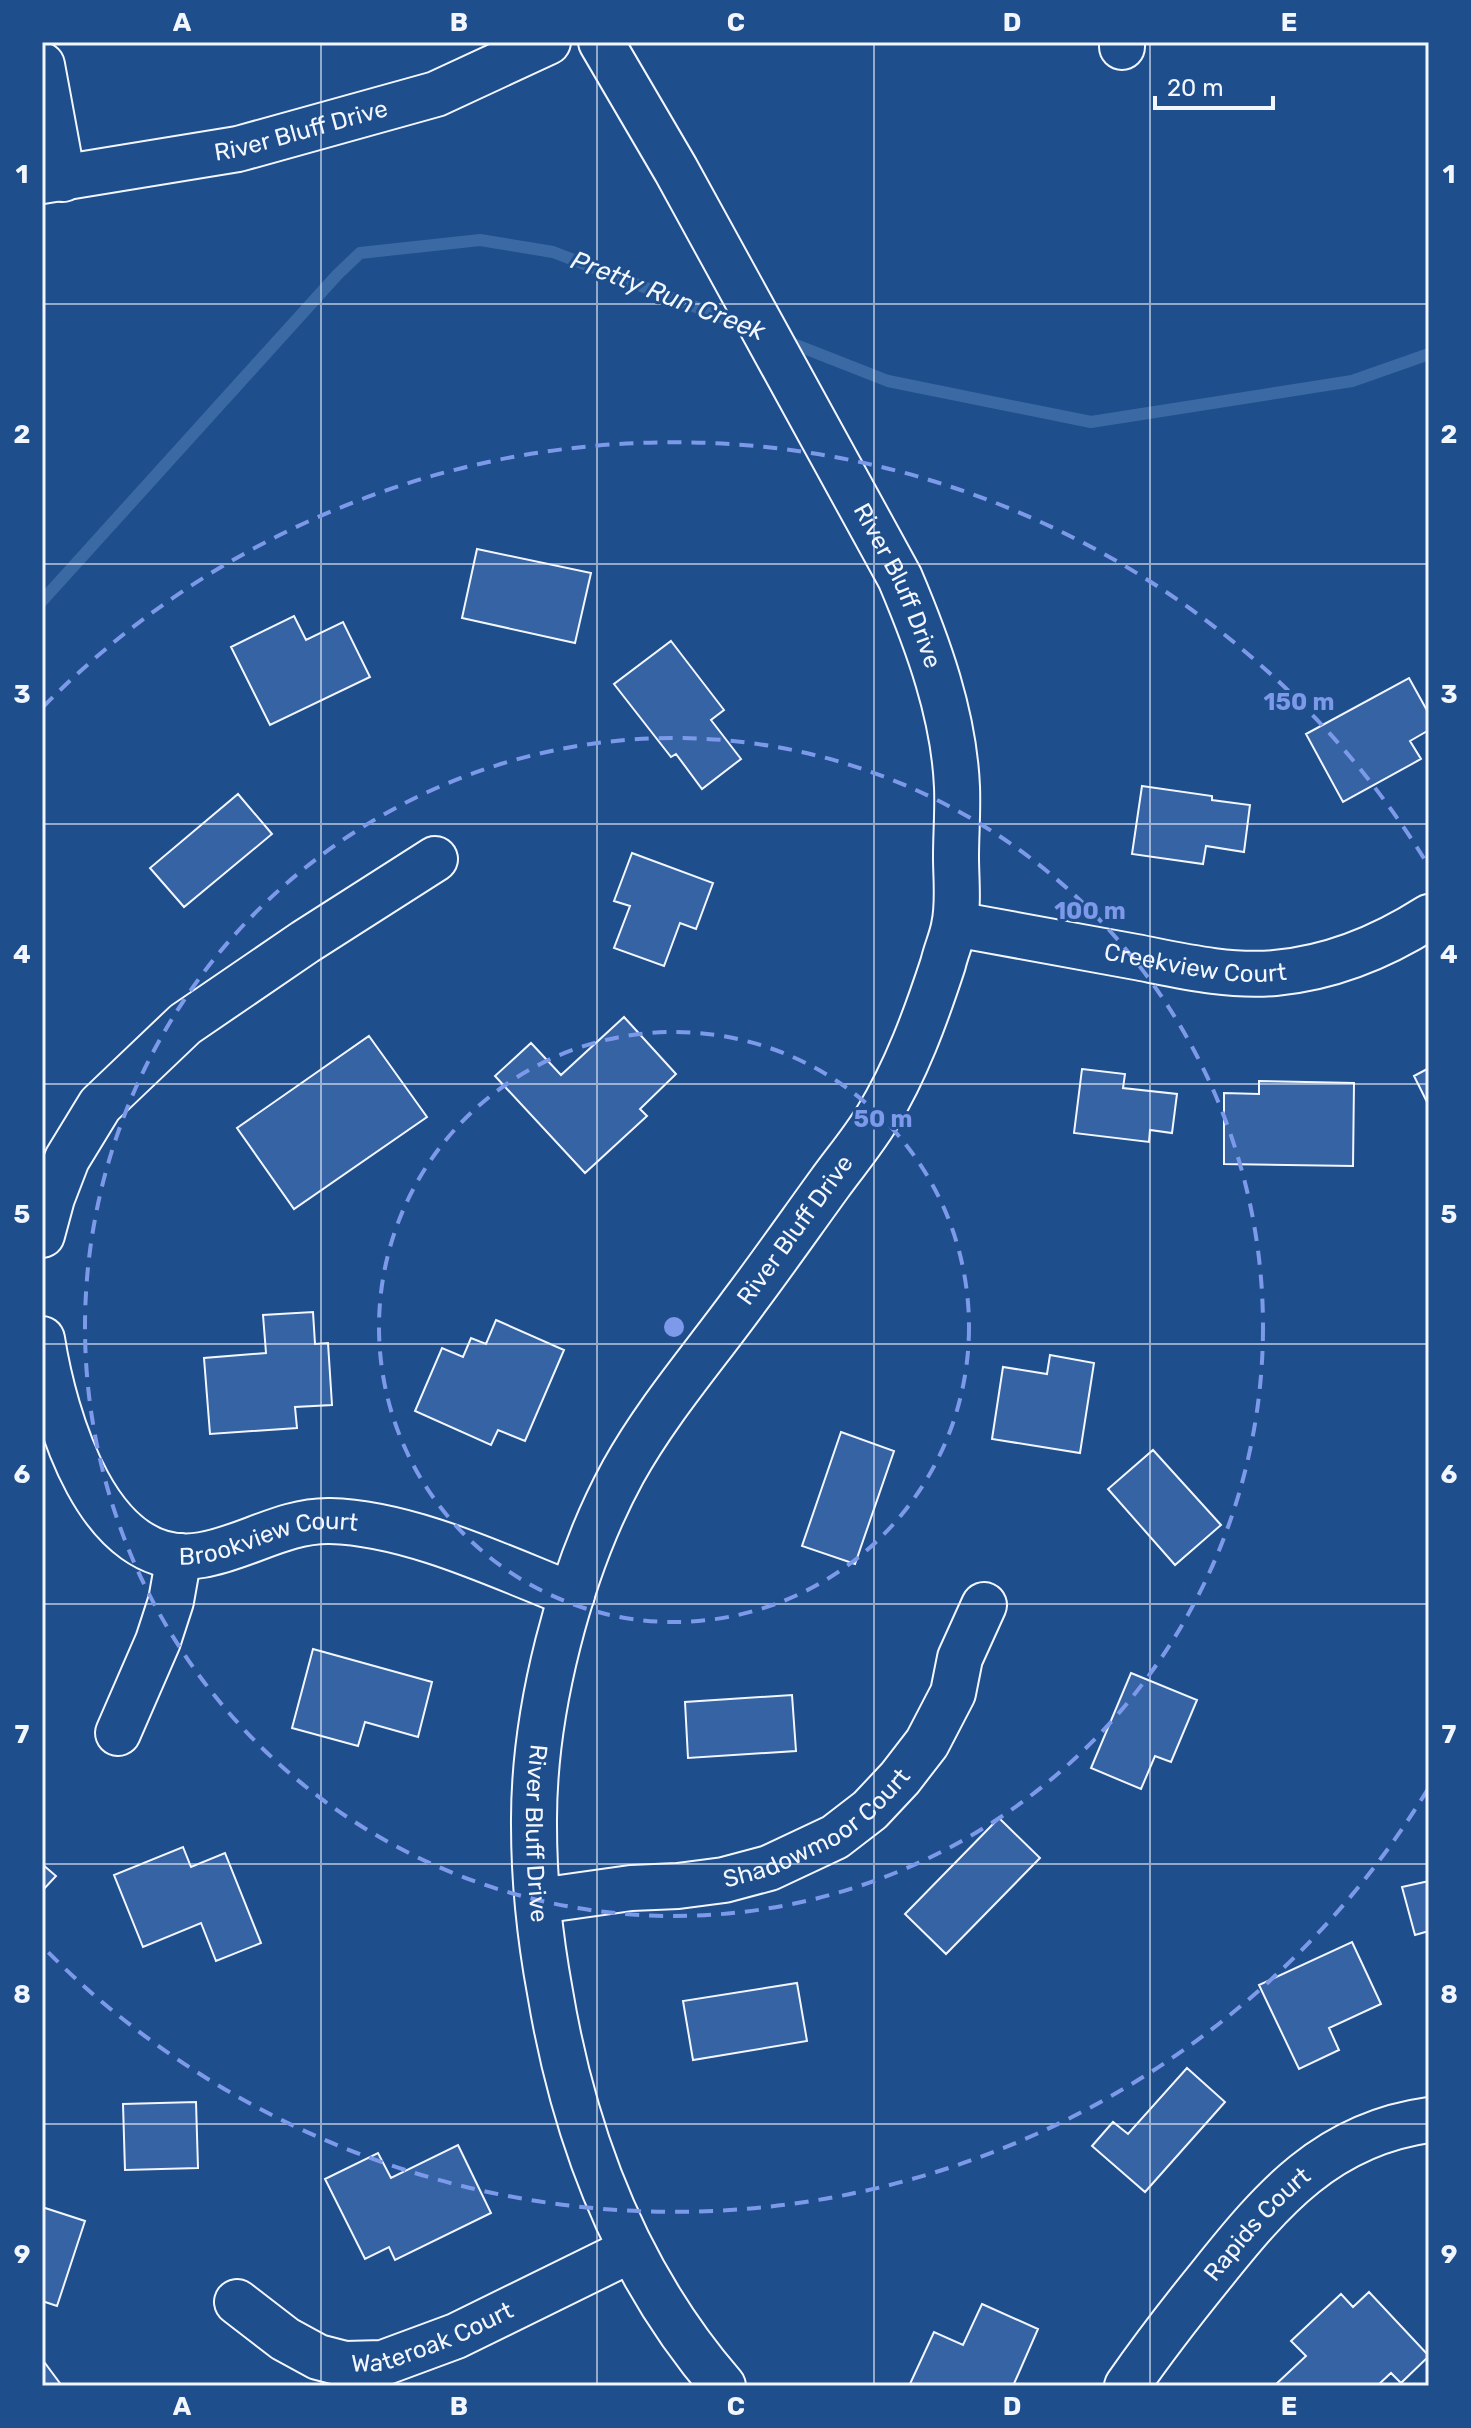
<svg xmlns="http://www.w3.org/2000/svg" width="1471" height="2428" viewBox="0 0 1471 2428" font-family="Rubik,sans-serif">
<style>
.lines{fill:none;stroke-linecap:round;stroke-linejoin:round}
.stream{stroke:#3b69a3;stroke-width:12}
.building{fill:#3563a3;stroke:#f2f6ff;stroke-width:2}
.minor-casing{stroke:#f2f6ff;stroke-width:48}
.minor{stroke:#1f4e8c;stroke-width:44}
.grid{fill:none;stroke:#f2f6ff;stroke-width:2;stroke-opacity:0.55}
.ring{fill:none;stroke:#7d9aea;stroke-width:4;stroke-dasharray:14 10}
.labels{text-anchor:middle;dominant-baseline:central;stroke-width:6;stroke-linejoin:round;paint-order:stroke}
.street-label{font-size:24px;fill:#f2f6ff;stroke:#1f4e8c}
.water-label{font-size:26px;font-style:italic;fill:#f2f6ff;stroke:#1f4e8c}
.centre{fill:#7d9aea;stroke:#1f4e8c;stroke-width:4}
.ring-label{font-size:24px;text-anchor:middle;font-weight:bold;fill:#7d9aea;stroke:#1f4e8c;stroke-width:6;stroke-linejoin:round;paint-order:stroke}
.neatline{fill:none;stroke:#f2f6ff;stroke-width:3}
.grid-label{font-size:26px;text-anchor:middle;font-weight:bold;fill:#f2f6ff}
</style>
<rect width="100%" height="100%" fill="#1f4e8c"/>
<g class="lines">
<path class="stream" d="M786,341L888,381L1091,422L1352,381L1429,354
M42,601L337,275L360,253L480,240L553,252L750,328"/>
</g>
<path class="building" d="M477,549L591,573L575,643L462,618Z
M294,616L306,640L343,622L370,677L270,725L231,647Z
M671,641L724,710L711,720L741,759L702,789L676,754L671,757L614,684Z
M1409,678L1429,714V730L1410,741L1421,759L1343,802L1306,734Z
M1142,786L1212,796V800L1250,805L1244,852L1206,846L1203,864L1132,854Z
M238,794L272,834L184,907L150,868Z
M632,853L713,883L696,929L680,923L664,966L614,948L630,906L614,901Z
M624,1017L676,1074L640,1109L647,1116L585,1173L495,1076L531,1043L561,1075Z
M369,1036L427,1117L294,1209L237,1128Z
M1429,1068V1106L1414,1076Z
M1082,1069L1125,1074L1123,1088L1177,1094L1172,1133L1150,1130L1149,1142L1074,1133Z
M1259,1081L1354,1083L1353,1166L1224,1164V1093L1259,1094Z
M313,1312L315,1344L328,1343L332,1405L295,1407L297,1428L210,1434L204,1358L266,1353L263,1315Z
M496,1320L564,1350L525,1441L498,1430L491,1445L415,1411L442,1348L463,1357L471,1338L486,1344Z
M1050,1355L1094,1363L1080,1453L992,1439L1003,1367L1047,1374Z
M841,1432L894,1451L855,1564L802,1546Z
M1153,1450L1221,1525L1175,1565L1108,1489Z
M313,1649L432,1682L418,1737L365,1722L358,1746L292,1728Z
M1131,1673L1197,1700L1171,1762L1155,1756L1141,1789L1091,1768Z
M792,1695L796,1751L688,1758L685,1702Z
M999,1818L1040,1858L946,1954L905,1914Z
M183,1847L191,1867L225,1853L261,1943L216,1961L201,1923L143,1947L114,1875Z
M42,1864L56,1876L42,1891Z
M1429,1881V1931L1415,1935L1402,1887Z
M1352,1942L1381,2004L1329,2028L1339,2050L1299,2069L1259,1985Z
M797,1983L807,2041L693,2060L683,2001Z
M1187,2068L1225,2102L1145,2192L1092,2146L1113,2122L1128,2134Z
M196,2102L198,2168L125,2170L123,2104Z
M458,2145L491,2213L395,2260L389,2247L365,2259L325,2179L378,2153L391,2178Z
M42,2207L85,2221L57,2306L42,2301Z
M1369,2292L1429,2356L1401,2383L1391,2373L1377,2386H1274L1306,2356L1291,2341L1341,2294L1353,2307Z
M982,2304L1038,2329L1013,2386H909L934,2332L963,2345Z
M42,2359L62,2386H42Z"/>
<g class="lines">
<g class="minor-casing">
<g id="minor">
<path id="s1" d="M601,42L676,170L900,578C928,644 954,715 957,787C958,810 956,834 956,857C956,879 959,904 954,926C952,938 946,951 943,964C926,1016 906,1071 877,1118C863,1141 846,1161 830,1183C801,1223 773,1263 743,1303C702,1359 657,1411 623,1472C569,1571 533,1713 534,1825C534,1880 540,1938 550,1992C574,2136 627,2275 723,2386"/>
<path d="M1122,42V47"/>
<path d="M42,65L63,179"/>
<path id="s2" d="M42,181L238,149L436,94L548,42"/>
<path id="s3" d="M955,924C1015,935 1075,946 1136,957C1182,966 1228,977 1275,973C1331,968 1382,947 1429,917"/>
<path d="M42,1235L52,1198L67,1159L100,1105L185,1024L305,942L435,859"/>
<path id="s4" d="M42,1339C54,1415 98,1574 202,1555C245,1548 284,1520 330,1521C409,1523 499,1566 572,1595"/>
<path d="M118,1733L158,1641L171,1601L179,1556"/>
<path id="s5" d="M539,1901L631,1888L678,1886L724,1880L769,1868L835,1837L870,1810L900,1778L927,1743L953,1693L960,1658L984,1605"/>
<path id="s6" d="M237,2302L285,2339L318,2357L345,2364L383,2363L456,2336L631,2250"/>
<path id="s7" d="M1127,2386C1154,2347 1182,2311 1212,2274C1272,2199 1327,2134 1429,2120"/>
</g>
</g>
<use href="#minor" class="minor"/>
</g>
<path class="grid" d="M321,42V2386M597,42V2386M874,42V2386M1150,42V2386M42,304H1429M42,564H1429M42,824H1429M42,1084H1429M42,1344H1429M42,1604H1429M42,1864H1429M42,2124H1429"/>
<g class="ring">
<circle cx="674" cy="1327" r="295"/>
<circle cx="674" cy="1327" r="589"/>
<path d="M1428 1789A884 884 0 0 1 43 1947M43 707A884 884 0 0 1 1428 865"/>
</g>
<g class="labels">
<g class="street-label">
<text stroke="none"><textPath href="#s2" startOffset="264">River Bluff Drive</textPath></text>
<text stroke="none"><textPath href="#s1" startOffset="620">River Bluff Drive</textPath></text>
<text stroke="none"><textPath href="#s3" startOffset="244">Creekview Court</textPath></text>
<text transform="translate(795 1230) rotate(-54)">River Bluff Drive</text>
<text stroke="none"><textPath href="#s4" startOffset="366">Brookview Court</textPath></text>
<text stroke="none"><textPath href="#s5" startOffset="294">Shadowmoor Court</textPath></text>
<text stroke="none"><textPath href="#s1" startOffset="1990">River Bluff Drive</textPath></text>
<text stroke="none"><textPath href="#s7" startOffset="208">Rapids Court</textPath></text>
<text stroke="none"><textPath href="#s6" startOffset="218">Wateroak Court</textPath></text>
</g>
<g class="water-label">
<text transform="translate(668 296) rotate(21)">Pretty Run Creek</text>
</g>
</g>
<circle cx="674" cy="1327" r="12" class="centre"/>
<g class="ring-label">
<text x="1299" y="710">150 m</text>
<text x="1090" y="919">100 m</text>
<text x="883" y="1127">50 m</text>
</g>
<rect width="1471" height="2428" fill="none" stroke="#1f4e8c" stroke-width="88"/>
<path d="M1155 96v12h118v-12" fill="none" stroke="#f2f6ff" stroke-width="4"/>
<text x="1167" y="96" font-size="24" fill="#f2f6ff" stroke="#1f4e8c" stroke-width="6" paint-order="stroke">20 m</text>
<rect x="44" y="44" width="1383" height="2340" class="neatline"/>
<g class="grid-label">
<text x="182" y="31">A</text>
<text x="459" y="31">B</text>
<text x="736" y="31">C</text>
<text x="1012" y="31">D</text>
<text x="1289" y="31">E</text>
<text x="22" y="183">1</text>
<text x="1449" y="183">1</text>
<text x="22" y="443">2</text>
<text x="1449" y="443">2</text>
<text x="22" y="703">3</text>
<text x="1449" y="703">3</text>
<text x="22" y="963">4</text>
<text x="1449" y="963">4</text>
<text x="22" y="1223">5</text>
<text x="1449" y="1223">5</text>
<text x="22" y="1483">6</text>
<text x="1449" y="1483">6</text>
<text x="22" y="1743">7</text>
<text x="1449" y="1743">7</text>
<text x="22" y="2003">8</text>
<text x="1449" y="2003">8</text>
<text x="22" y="2263">9</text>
<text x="1449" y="2263">9</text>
<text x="182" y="2415">A</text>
<text x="459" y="2415">B</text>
<text x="736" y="2415">C</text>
<text x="1012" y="2415">D</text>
<text x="1289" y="2415">E</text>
</g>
</svg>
